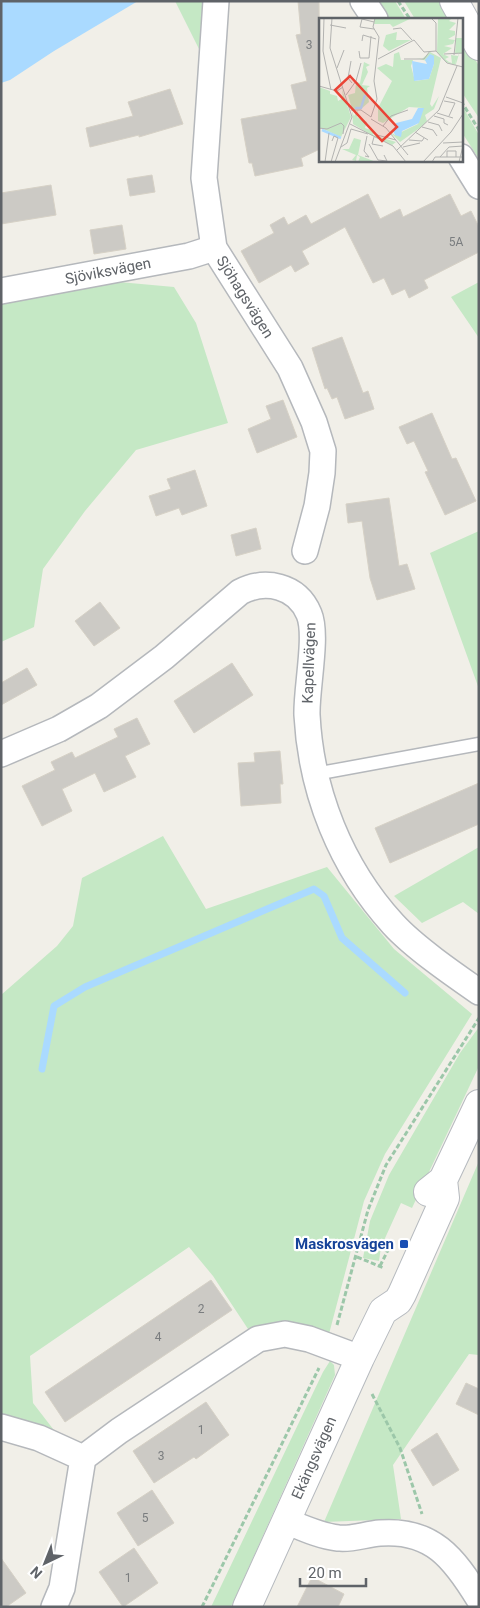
<svg xmlns="http://www.w3.org/2000/svg" width="480" height="1608" viewBox="0 0 480 1608" font-family="Roboto,sans-serif">
<style>
.green{fill:#c5e8c5}
.water{fill:#aadaff}
.lines{fill:none;stroke-linecap:round;stroke-linejoin:round}
.stream{stroke:#aadaff;stroke-width:7}
.building{fill:#cccac5;stroke:#d6d1c6}
.lane-casing{stroke:#b5b8bc;stroke-width:15}
.street-casing{stroke:#b5b8bc;stroke-width:28}
.secondary-casing{stroke:#b6babf;stroke-width:30}
.path{stroke:#9cc7a9;stroke-width:3;stroke-dasharray:5 2.5;stroke-linecap:butt}
.lane{stroke:#fff;stroke-width:12}
.street{stroke:#fff;stroke-width:25}
.secondary{stroke:#fff;stroke-width:28}
.transit-dot{fill:#1a4fb4;stroke:#fff;stroke-width:2}
.labels{text-anchor:middle;dominant-baseline:central;stroke-width:4.5;stroke-linejoin:round;paint-order:stroke}
.number-label{font-size:12px;fill:#7a7d7f}
.street-label{font-size:15px;fill:#5f6368;stroke:#fff}
.transit-label{font-size:15px;font-weight:bold;fill:#164399;stroke:#fff;text-anchor:end}
.inset-river{fill:none;stroke:#aadaff;stroke-width:2.5}
.inset-road{fill:none;stroke:#b3b3b1;stroke-width:1}
.view{fill:#ea4335;fill-opacity:0.15;stroke:#ea4335;stroke-width:2.5}
.inset-edge{fill:none;stroke:#5f6368;stroke-width:2.5}
</style>
<rect width="100%" height="100%" fill="#f1efe8"/>
<path class="green" d="M175,1H211L208,67Z
M370,1H395L406,19H383Z
M404,1H442L452,19H415Z
M461,36L479,66V118L461,91Z
M461,104L479,135V159L461,131Z
M97,280L174,287L196,323L228,423L136,450L85,511L43,569L34,627L1,642V298Z
M479,282V338L451,297Z
M479,531V689L430,553Z
M163,836L206,909L327,867L394,949L472,1014L385,1154L364,1201L329,1334L250,1332L213,1276L189,1247L30,1356L33,1403L60,1438L1,1416V995L57,946L73,926L82,878Z
M479,847V914L463,902L422,923L394,896Z
M479,1027V1066L412,1208L401,1203L381,1247L379,1261L363,1258L370,1221L389,1175L460,1053Z
M479,1161V1355L469,1354L393,1465L401,1519L324,1522Z
M330,1361L334,1365L335,1375L231,1607H211L323,1372Z"/>
<path class="water" d="M1,1H138L54,51L10,80L1,83Z"/>
<g class="lines">
<path class="stream" d="M42,1069L54,1006L85,987L314,889L324,896L342,938L405,993"/>
</g>
<path class="building" d="M298,1H319L320,149L301,158L303,166L255,176L252,163H249L241,119L297,109L291,85L307,81L296,35L301,34Z
M170,89L183,124L139,137V135L90,147L86,128L133,116L128,102Z
M152,175L155,192L130,196L127,179Z
M51,185L56,215L1,224V193Z
M368,194L380,219L400,209L403,217L450,194L461,216L471,211L479,227V252L424,280L428,288L409,298L405,289L392,295L384,278L373,283L345,227L302,251L309,264L295,272L291,265L259,283L241,251L274,233L270,225L284,217L288,225L306,215L311,224Z
M122,225L126,249L94,254L90,230Z
M342,337L363,393L368,391L374,409L345,419L337,397L332,399L327,388L325,389L312,348Z
M283,400L297,437L257,453L248,429L271,419L266,406Z
M432,413L452,459L456,458L476,501L445,515L425,472L428,471L414,441L407,444L399,427Z
M195,470L207,506L182,515L179,508L156,516L149,496L171,489L167,479Z
M389,498L399,566L407,564L415,589L377,600L370,578L362,521L348,523L346,504Z
M256,528L261,549L236,556L231,535Z
M100,602L120,628L94,646L75,621Z
M232,663L253,695L194,733L174,701Z
M27,668L37,685L1,705V683Z
M137,718L150,744L125,756L136,777L104,792L95,773L62,789L72,811L42,826L22,786L55,770L51,762L72,752L75,758L118,737L114,729Z
M280,751L283,784H280L281,803L241,806L238,763L255,762L254,753Z
M479,783V824L390,863L375,828Z
M211,1280L232,1310L65,1422L45,1392Z
M466,1383L479,1389V1415L456,1404Z
M206,1402L229,1435L196,1459L194,1457L154,1483L133,1451Z
M437,1433L459,1470L433,1486L411,1450Z
M152,1490L174,1523L138,1546L117,1513Z
M134,1548L158,1583L123,1607L99,1572Z
M1,1558L26,1593L6,1607H1Z
M312,1577L344,1594L338,1607H297Z"/>
<g class="lines">
<g class="lane-casing">
<path id="lane" d="M315,774L479,744"/>
</g>
<g class="street-casing">
<path id="street" d="M216,1L204,178L214,248L290,368L314,422L323,451L322,473L317,506L305,551
M363,1L375,19
M461,157L479,186
M1,291L189,256L214,248
M1,754L59,729L99,706L164,657L240,592C265,579 297,585 309,614C318,635 306,690 307,715C311,792 341,867 393,924C414,947 453,974 479,992
M1,1427L39,1438L83,1458L119,1431L258,1339L285,1334L309,1339L360,1358
M286,1521C303,1528 320,1536 338,1538C351,1540 366,1534 380,1533C432,1529 454,1558 479,1599
M54,1607L62,1588L83,1458"/>
</g>
<g class="secondary-casing">
<path id="secondary" d="M454,1L479,46
M428,1192L443,1180L479,1104
M247,1607L360,1358L383,1311L398,1301L402,1294L445,1198L443,1180"/>
</g>
<path class="path" d="M398,1L410,19
M461,101L479,130
M357,1257L384,1268
M380,1266L388,1250
M337,1325L368,1210L386,1165L479,1018
M372,1394L400,1448L422,1514
M202,1607L319,1368"/>
<use href="#lane" class="lane"/>
<use href="#street" class="street"/>
<use href="#secondary" class="secondary"/>
</g>
<rect class="transit-dot" x="399" y="1239" width="10" height="10" rx="2.5"/>
<g class="labels">
<g class="number-label">
<text x="309" y="45">3</text>
<text x="456" y="242">5A</text>
<text x="201" y="1309">2</text>
<text x="158" y="1337">4</text>
<text x="201" y="1430">1</text>
<text x="161" y="1456">3</text>
<text x="145" y="1518">5</text>
<text x="128" y="1578">1</text>
</g>
<g class="street-label">
<text transform="translate(108 271) rotate(-11)">Sjöviksvägen</text>
<text transform="translate(245 297) rotate(58)">Sjöhagsvägen</text>
<text transform="translate(309 663) rotate(-88)">Kapellvägen</text>
<text transform="translate(314 1458) rotate(-66)">Ekängsvägen</text>
</g>
<g class="transit-label">
<text x="394" y="1244">Maskrosvägen</text>
</g>
</g>
<g transform="translate(319 18)">
<rect width="144" height="144" fill="#f1efe8"/>
<path d="M56,0H93L74,9L71,6H55ZM119,0H133L130,3L137,5L130,12L136,13V17L129,21L136,22L134,26L125,28L133,30L124,36L130,39L126,41L130,44L133,45L132,37L139,38L140,35L136,36L137,20H143L144,35L140,36L137,46L135,38L137,47L127,44L118,34ZM78,14L77,22H92L70,33L64,28L67,17ZM80,34L82,42H94L92,48L96,63L110,61L115,46L112,36L108,43L97,40L103,41L111,34L122,40L111,86L113,89L120,78L115,91L106,97L108,103L102,109L81,124L70,113L76,117L99,106L104,90L90,89L64,105L59,103V90L73,63L58,50L67,46L74,49L75,36ZM45,44L51,47L47,49L49,54L43,67L51,68L48,70L50,84L42,91H33L29,77L36,75L37,64L41,65ZM0,69L11,73V76L18,78L19,83L24,80L23,71L32,99L22,119L0,109ZM39,92L38,99L48,104L46,110L55,113L54,117L77,124L73,127L57,120L34,106L33,93L35,98ZM35,120L42,122L39,137L57,144H39L41,139L38,137L37,143L33,142L37,137L23,131H30Z" fill="#c5e8c5"/>
<path d="M111,36L115,38V46L110,61L95,63L93,43L108,46L106,42ZM99,90H105L100,105L83,113L82,119L76,117L74,113L77,105L93,101Z" fill="#aadaff"/>
<path class="inset-river" d="M36,90H42L46,77M3,112L22,120"/>
<path class="inset-road" d="M5,0L4,33L12,72M13,0L11,30L33,99L16,144M112,0L117,5V33M55,4L43,1L41,9L55,11M11,7L27,10M74,11L82,10L93,22M43,23L44,17L57,21M40,33L41,40H50L52,18M125,36L144,35M135,37L139,0M59,41L95,22L105,34L117,33L128,45L144,49M85,41H105L111,33M32,43L29,60L33,65M18,50L25,32M0,68L18,73L24,69M27,77L37,63L42,45M127,79L144,85M125,83L136,85L130,98M32,92H42L52,99L58,81L55,63L60,19L54,9L56,0M118,95L134,100M115,98L125,101V105L129,107M52,101L67,110L89,137M109,104L120,107L123,113M31,106L74,128L87,144M64,108L72,98L89,92M103,109L114,112L118,118M0,110L8,111L22,105L25,108L24,116M96,114L109,122M58,117L77,122M55,119L53,126L64,128M90,122L103,123L105,120M124,125L144,124M50,126L59,142L68,143L65,137M22,129L28,125L32,111L49,116M84,129L101,125M78,132L120,92L138,48M46,138L50,139L45,133L48,118M121,139L130,129L144,128L140,144M128,139V133H137V139M6,144L10,115M12,144L19,120L15,118L13,123M104,144L132,114L144,96M113,144L116,139H144"/>
<path class="view" d="M31,58L78,109L63,123L16,72Z"/>
<rect width="144" height="144" class="inset-edge"/>
</g>
<rect width="480" height="1608" fill="none" stroke="#5f6368" stroke-width="5"/>
<g transform="translate(45 1563) rotate(223)" stroke="#ffffff" stroke-width="4" paint-order="stroke">
<path d="M0-4L9 19L0 12L-9 19Z" fill="#5f6368"/>
<text y="-8" font-size="14" font-weight="bold" text-anchor="middle" fill="#5f6368">N</text>
</g>
<path d="M300 1578v8h66v-8" fill="none" stroke="#5f6368" stroke-width="2.5"/>
<text x="308" y="1578" font-size="15" fill="#5f6368" stroke="#ffffff" stroke-width="4" paint-order="stroke">20 m</text>
</svg>
